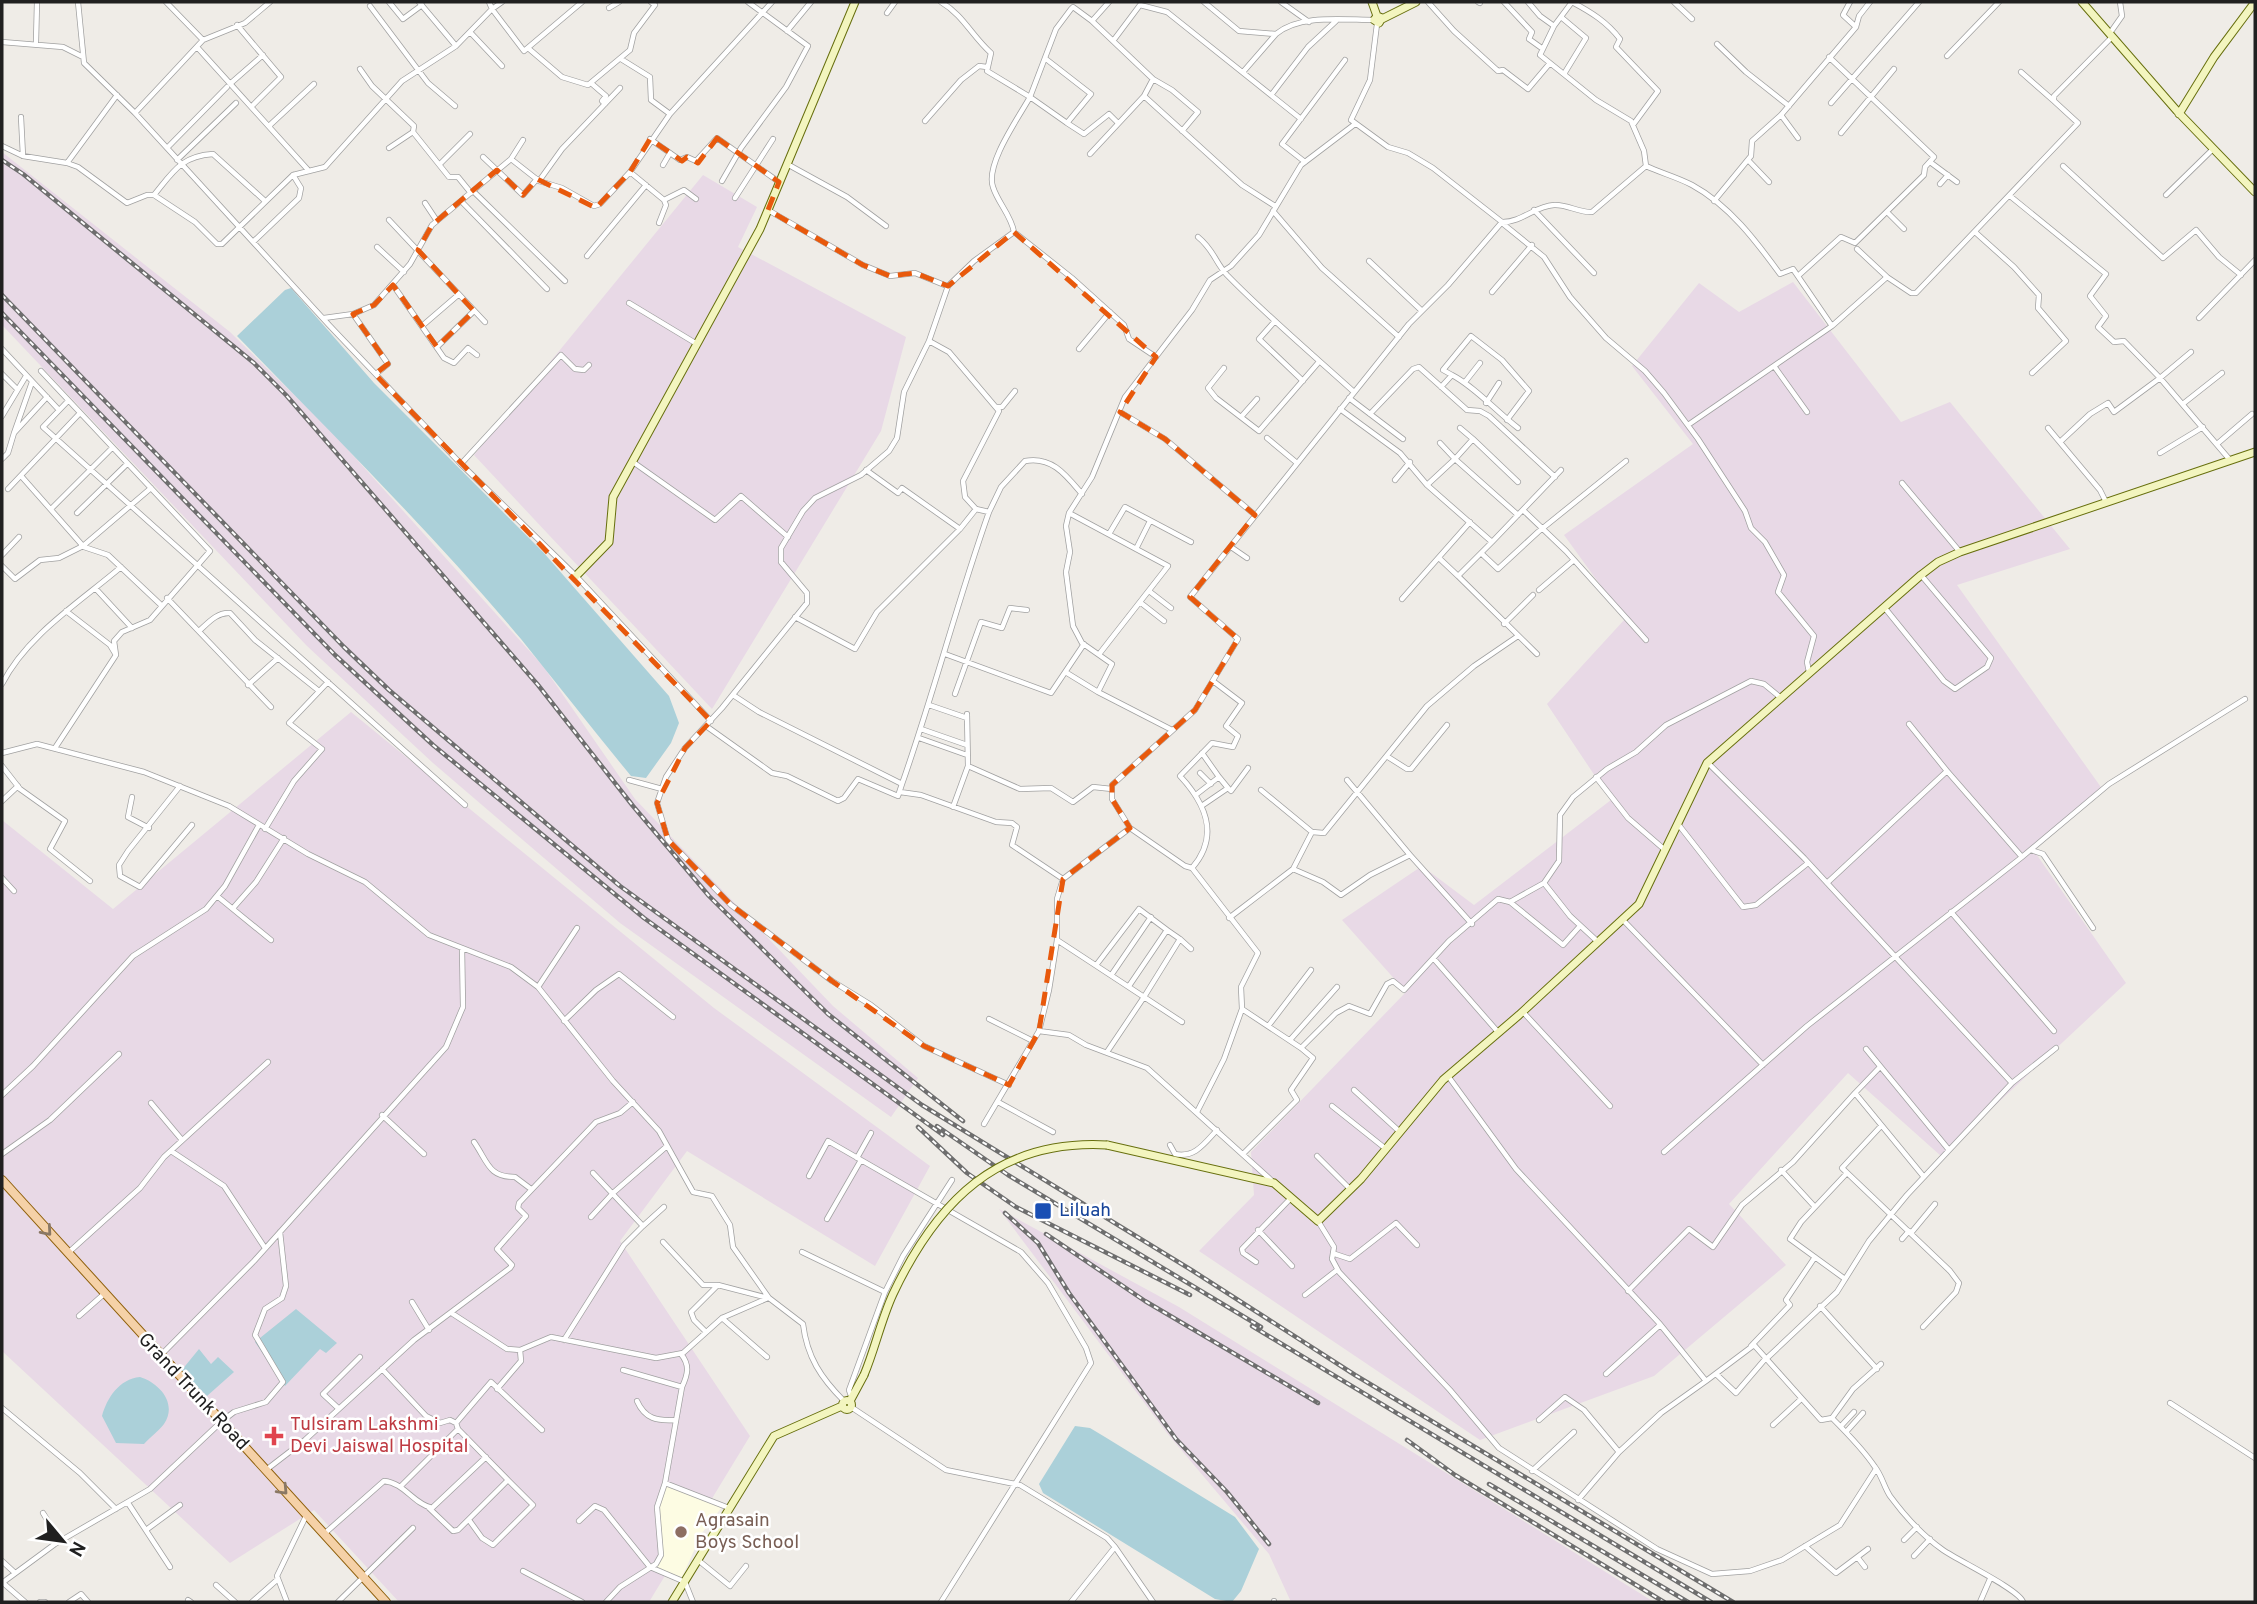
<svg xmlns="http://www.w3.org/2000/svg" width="2257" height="1604" viewBox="0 0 2257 1604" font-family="Overpass,sans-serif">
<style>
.industrial{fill:#e8d9e6}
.education{fill:#fdfce3}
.water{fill:#abd0d9}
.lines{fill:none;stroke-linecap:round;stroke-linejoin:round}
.street-casing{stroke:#a1a1a1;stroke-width:6}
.secondary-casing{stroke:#676f0e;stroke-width:9}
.primary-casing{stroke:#8f600c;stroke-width:10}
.street{stroke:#fff;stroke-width:4.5}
.secondary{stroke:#f3f5bf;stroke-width:7}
.primary{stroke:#f5d1a7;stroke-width:8}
.rail-casing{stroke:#6e6e6e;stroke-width:4.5}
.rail{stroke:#fff;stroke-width:2;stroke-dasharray:5;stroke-linecap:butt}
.secondary-bridge-casing{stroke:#676f0e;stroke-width:9;stroke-linecap:butt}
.secondary-bridge{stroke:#f3f5bf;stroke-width:7}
.oneway{stroke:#8a7864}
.marked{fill:none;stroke:#e8590c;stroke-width:5;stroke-dasharray:14 9;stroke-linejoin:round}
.transit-dot{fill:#1a4fb4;stroke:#fff;stroke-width:2.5}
.health-dot{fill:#e0444e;stroke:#fff;stroke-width:2.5}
.education-dot{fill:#8d6e63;stroke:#fff;stroke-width:2.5}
.labels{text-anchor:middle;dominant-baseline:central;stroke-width:5;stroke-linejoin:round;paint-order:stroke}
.transit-label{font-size:19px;fill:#164399;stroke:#fff;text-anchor:start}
.street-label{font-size:19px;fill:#202020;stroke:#fff}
.health-label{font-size:19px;fill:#be3a42;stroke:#fff;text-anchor:start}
.education-label{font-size:19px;fill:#785e54;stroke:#fff;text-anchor:start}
</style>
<rect width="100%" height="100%" fill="#efece7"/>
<path class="industrial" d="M2,152L230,332L332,432L543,666L635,799L833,1006L918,1078L891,1117L620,923L433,763L307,646L2,325Z
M703,175L757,207L738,247L906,337L881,431L712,709L474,455Z
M1793,282L1901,422L1950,402L2070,549L1957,585L2103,790L2032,848L2126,983L1941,1156L1848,1073L1729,1204L1786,1265L1654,1376L1480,1440L1199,1251L1254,1195L1251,1152L1406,992L1342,920L1422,866L1474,905L1611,800L1547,704L1625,619L1564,535L1693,444L1632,366L1699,283L1739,312Z
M351,712L714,1008L930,1166L875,1266L687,1151L620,1241L750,1436L649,1602H399L314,1510L230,1563L2,1351V820L113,909Z
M999,1209L1179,1307L1654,1602H1291L1269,1554L1167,1433Z"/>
<path class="education" d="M666,1486L722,1507L702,1533L682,1577L653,1568L663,1556L659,1507Z"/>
<path class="water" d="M291,288L374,383L543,552L669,696L679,723L671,743L646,778L631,776C594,731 558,685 521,639C432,533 333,435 237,336L285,290Z
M296,1309L337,1343L326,1353L320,1349L285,1386L255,1342Z
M199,1349L211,1364L218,1357L234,1372L207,1396L181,1371Z
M140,1377C159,1383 178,1403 164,1424C159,1431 150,1437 144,1444L116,1443L102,1416C107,1398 119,1379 140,1377Z
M1075,1426L1090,1428L1105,1437L1235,1517L1259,1549L1241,1591L1232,1602L1215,1599L1043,1493L1039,1484Z"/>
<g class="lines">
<g class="street-casing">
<path id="street" d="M78,2L84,63L135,113L329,325L461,464L576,576L711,721
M389,2L403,19L422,5
M419,2L456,46
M489,2L492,9L502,2
M941,2C963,15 972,36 991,53L987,71L1030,97C1019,117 985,164 993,187C998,203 1011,215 1014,232L974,261L948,286L929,341L904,392L897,438L889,451L861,475L815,498L803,511L781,548V562L807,593V603L722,708L685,748L666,777L657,803L668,840L731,905L832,981L871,1005L924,1046L1009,1085
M1204,2L1239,31L1276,34C1300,14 1344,20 1374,20
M1281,2L1309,22
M1428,2L1454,31L1498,71L1503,70L1528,89L1550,63
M1478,2L1480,3
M1504,2L1532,32L1529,39L1543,49
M1528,2L1540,16L1554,26
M1674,2L1692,19
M1850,2L1843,15L1856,27
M370,6L428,83L455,106
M609,8L619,2
M887,13L895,2
M1561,17L1586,38L1564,74
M237,25L281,77L252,106
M787,31L811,2
M470,32L502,66
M2110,33L2122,16L2120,2
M203,40L245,23L270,2
M1113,41L1140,5L1167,12L1301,119
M2,42L63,47L83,57
M36,42L37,2
M1717,44L1746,72L1789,106
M197,47L309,171
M528,48L562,77L588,85L630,50L634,33L655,5L651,2
M1947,56L1999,2
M621,59L650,77L651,100L670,114
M1046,59L1091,94L1067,123L1030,97L1056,29L1071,9L1073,7L1092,21L1109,2
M360,69L372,86L414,126L413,132L449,177H458L471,193
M1243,72L1276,34
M2021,72L2054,101
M1153,79L1172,90L1198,112L1182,131
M231,83L263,55
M591,83L606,96L602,101L605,104
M1272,94L1308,47L1336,21
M117,95L67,163L78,167L127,203L147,195H154L195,222L217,244H222L293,175L325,167L402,81L456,46L492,9L524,51L582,2
M1144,96L1242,185L1275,206
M1831,103L1919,2
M135,113L203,40L166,2
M1781,115L1798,138
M21,117L23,156
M925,121L961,80L979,66L987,67
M1067,123L1084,134L1109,114L1118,123
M270,125L314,84
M1633,125L1658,91L1616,47L1620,39C1607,22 1591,12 1572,2L1554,26L1540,55L1596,100L1631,121L1644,151L1646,166
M1841,133L1894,69
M650,139L680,160L687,157L696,161L717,138L779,182
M2,146L23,156L67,163
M167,148L227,87
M389,148L413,132
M1090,154L1144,96L1153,79L1092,21
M483,157L523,195L537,179
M511,159L523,140
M177,160L236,103
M1748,160L1769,182
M1305,162L1282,144L1345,60
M1930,162L1957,182
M440,164L470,134
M787,164L847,197L886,226
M663,165L670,153
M1646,166C1661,173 1677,177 1692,185C1729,205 1756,241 1780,274L1793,269L1832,326
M2063,166L2163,258L2196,230L2219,257L2241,275
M630,172L664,200L666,205L659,223
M539,181L562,149L620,88
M722,181L741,148L786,87L808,46L748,2
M1940,184L1948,175
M473,191L565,281
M154,195C173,172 181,156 213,154L265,201
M2166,195L2213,149
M2010,196L2106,274L2090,296L2106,316L2098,327L2114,342L2124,341L2160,378L2191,352
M735,198L773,139
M664,200L684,190L696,199
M1714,201L1751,156L1752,141L1781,115L1856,27L1859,16L1870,2
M462,202L547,289
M425,203L437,221
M768,210L863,265L890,276L915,273L947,286
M1534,210L1594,273
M1273,211L1322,268L1399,337
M1887,212L1904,229
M389,220L485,322
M1503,222C1522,222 1535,206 1554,205C1567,204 1579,213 1592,212L1646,166
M1502,223L1544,257L1570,297L1606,338L1645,371L1664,393L1698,439L1745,511L1751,528L1765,542L1784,575L1778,592L1814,636L1807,662L1809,672
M1014,232L1072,278L1124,325L1129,339L1156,357
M1975,232L2014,267L2039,295L2038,308L2066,341L2032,373
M1198,237C1214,250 1215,262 1227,275C1267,316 1311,353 1354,392
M253,242L299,198L301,188L293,175
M377,247L404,272
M1857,249L1887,277
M587,256L646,185
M1369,261L1422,311
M1798,276L1841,237L1855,243L1924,175L1925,167L1934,157L1829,57
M393,285L444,358L454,363L468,348L477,355
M1492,292L1532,245
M629,303L697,344
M353,314L374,305L410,264L432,225L511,159L539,181L562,188L594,206L600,204L630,172L670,114L772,2
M324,318L353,314L388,364L376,374
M2199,318L2255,260
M1275,321L1259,339L1303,381
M422,326L458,295
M929,341L949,352L999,411L963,481L965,497L976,509
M437,347L474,311
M2,349L59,410
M1079,349L1110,312
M1774,366L1807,412
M1224,368L1208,388L1216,398L1259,431L1318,363
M41,371L210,551L150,620L122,632L114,641L116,655
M2,374L17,389
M1452,375L1443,370L1471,336L1502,360L1529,391L1507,420
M32,382L14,433L47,397
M1465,382L1480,363
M1441,387L1452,375C1475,387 1497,412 1518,428
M1349,398L1403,439
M68,401L43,427L465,805
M1486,403L1499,383
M2184,403L2222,373
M997,407H1002L1015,391
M1340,409L1400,453L1427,485L1492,542L1561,470
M1120,412L1165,439L1255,515
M1370,414L1413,369L1419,367L1467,410L1480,411L1489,416L1555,477
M2,416L26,376
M1241,417L1257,399
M1688,425L1832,326L1887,277L1911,293H1916L2078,123L2054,101V96L2112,37
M1460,428L1473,439
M2048,428L2100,490L2106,502
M1267,438L1297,463
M2060,442L2090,414L2108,403L2114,412L2160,378L2230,460
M1440,443L1455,459L1473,439L1518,482
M2217,444L2252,414
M2160,453L2203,427
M2,459L8,453L14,433
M633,462L715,520L741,496L788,537
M461,464L561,355L575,369L584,370L589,365
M22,477L83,546
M1395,480L1410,462
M1902,483L1960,552
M1427,485L1455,459L1518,515
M8,489L80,413
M52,508L112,448
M1524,511L1566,551L1646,640
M77,513L127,464
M1069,513L1168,566L1100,653
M960,529L976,509L989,512L1001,487L1025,461C1052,456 1066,475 1082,494
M1109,534L1125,507L1191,542
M1492,542L1458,576L1537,654
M81,546L108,555L161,605
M1231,547L1247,558
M1136,549L1150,521
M1481,553L1498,569L1538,532L1626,461
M2,555L19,537
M1439,558L1458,576
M2,566L15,579L40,560L59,558L83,546L151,488
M96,589L132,628
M1539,590L1574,560
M1149,591L1171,608
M167,598L271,707
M1402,599L1470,522
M1141,603L1164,621
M1884,607L1944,681L1955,689L1987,667L1991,658L1921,575
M795,617L855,649L877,612L960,529L902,488L898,493L866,470
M1504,624L1533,595
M199,631C208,623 217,612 230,613L255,640L319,691
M945,654L1051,693L1084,644
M1067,673L1098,692
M2,684C27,635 80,602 121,567
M248,685L278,658
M955,694L981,622L1002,628L1010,608L1027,610
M929,705L967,718
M1909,724L1947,771
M706,726L772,773L787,776L838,801L844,798L858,779L898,796L902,784L759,712L733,695
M921,729L967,745
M1172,730L1098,692L1112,664L1082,643L1073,626L1066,572L1070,552L1066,526L1069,513L1092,477L1125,397L1192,310L1210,280L1231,266L1259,235L1301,165L1355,124
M919,738L967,755
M55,748L116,655L110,645L66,611
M2,753L37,744L144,772L229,806L308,854L365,882L429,935L511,967L538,987L613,1081L659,1131L693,1192L712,1196L730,1225L733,1247L769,1298L803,1324C807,1357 821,1378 844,1401
M1388,757L1407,769H1411L1447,725
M1708,763L1804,858L2012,1083L1907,1195L1869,1241L1837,1292L1766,1359
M2,766L20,789L65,821L50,849L90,881
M968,766L1020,789L1051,788L1073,802L1093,787L1112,789
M1200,773L1211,784
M1596,777L1628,818L1665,850
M629,780L662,789
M1347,780L1410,855
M902,784C934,693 957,602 989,512
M180,786L128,851L119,865L120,876L140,887L192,825
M1228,788L1231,791L1248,768
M1261,790L1312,832L1324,833L1427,706L1474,666L1518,636
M900,792L921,795L996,822L1012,823L1017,827L1012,845L1063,879
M1197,794L1219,777L1202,753
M132,797L128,817L149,828
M2,801L18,786
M1203,805L1228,788L1219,777
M953,807L968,766L967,714
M1678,824L1743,907L1756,905L1808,863
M1130,828L1185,866L1192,868C1220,836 1206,804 1180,776L1212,743L1233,747L1238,736L1226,726L1242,703L1213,681
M265,829L294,781L322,749L289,723L328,682
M2031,850L2043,854L2093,928
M2022,857L2109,784L2245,699
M1192,868L1258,953L1241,987L1242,1009L1224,1059L1197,1112
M1293,869L1312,832
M2,878L14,891
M1544,883L1559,861L1560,815L1573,797L1607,769L1636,752L1666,725L1751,681L1764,684L1781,698
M217,896L271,940
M1510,902L1563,945L1580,926
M234,907L256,882L284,838
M1951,912L2054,1031
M1229,918L1293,869L1323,882L1341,895L1370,875L1410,855L1472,924
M1623,920L1763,1065
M1167,930L1180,939
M1057,940L1144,997L1107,1052
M1434,959L1498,1032
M1097,964L1139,909L1167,930L1129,986
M1112,974L1151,917
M538,987L577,928
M1242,1009L1301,1048L1336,1013L1349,1006L1370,1014L1387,984L1393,981L1404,990L1449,941L1498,899L1510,902L1544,883L1570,916L1597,941
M1523,1012L1610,1106
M989,1019L1033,1041
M564,1021L596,990L619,974L673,1017
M1182,1022L1144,997L1180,939L1191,949
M1269,1025L1311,970
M1039,1031L1069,1035L1086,1045L1147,1068L1271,1180
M1290,1040L1337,987
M1866,1049L1949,1150
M1448,1076L1516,1169L1659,1323L1706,1381L1754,1345L1821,1420L1832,1418C1847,1433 1863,1449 1875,1467C1882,1476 1884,1487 1890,1496C1904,1515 1923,1536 1943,1550C1959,1561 2020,1590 2023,1602
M2012,1083L2056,1048
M1354,1090L1400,1132
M1855,1093L1879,1068
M2,1095L33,1066L133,956L206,909L225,886L259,825
M998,1102L1053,1132
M151,1103L182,1140
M1332,1106L1386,1149
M382,1115L424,1154
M984,1124L1039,1031L1049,990L1057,940V899L1063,879L1130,828L1112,799V785L1195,710L1238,639L1190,597L1409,324L1448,285L1502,222L1433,168L1408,153L1388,147L1351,120L1370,80L1377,24
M1881,1126L1842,1168L1950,1271L1959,1283L1956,1292L1923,1327
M474,1142C488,1162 488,1177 515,1177L531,1189
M1170,1145L1175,1154C1195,1158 1204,1144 1217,1130
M171,1151L224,1186L265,1248
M1664,1152L1807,1026L2022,857L1947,771L1827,883
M2,1154L50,1120L119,1054
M1243,1154L1297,1100L1291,1090L1313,1058L1301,1048
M1317,1156L1350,1189
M857,1158L871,1133
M1781,1170L1815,1207
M593,1173L643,1226L664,1207
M809,1176L828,1141L1021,1252L1048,1283L1086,1348L1091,1363L941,1602
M591,1217L613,1193L667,1146
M827,1219L861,1160
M1318,1221L1334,1247L1332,1259L1339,1272L1450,1390L1499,1448L1657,1549L1712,1574L1750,1571L1782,1560L1840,1525L1876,1469
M1258,1230L1292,1266
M1911,1233L1935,1204
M1902,1239L1909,1231
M663,1242L703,1285H717
M802,1252L885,1292
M68,1253L140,1188L164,1157L268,1062
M1335,1254L1350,1259L1396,1223L1417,1245
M1256,1262L1243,1253L1242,1249L1291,1198
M1845,1279L1790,1239L1801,1222L1847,1173
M1628,1291L1689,1229L1713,1247L1742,1205L1793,1162L1855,1093L1924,1177
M1305,1295L1337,1270
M412,1302L429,1330
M1820,1306L1877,1369
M453,1314L507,1349L520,1350L551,1337L656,1358L683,1353L722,1318L768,1298
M79,1316L104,1294
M722,1318L767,1357
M705,1331L694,1320L691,1312L718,1285L768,1298
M564,1340L624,1245L643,1226
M1751,1346L1790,1305L1786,1300L1815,1257
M161,1355L254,1261L446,1047L463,1007L462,948
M382,1369L426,1416L440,1423L450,1420L456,1423
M623,1370L682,1387C688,1374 690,1365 681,1354
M1606,1374L1660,1325
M1716,1374L1736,1393L1766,1358
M497,1389L521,1361L520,1350
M851,1396L849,1390L885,1292L903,1256L952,1180
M637,1401C645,1419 657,1421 675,1420
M2170,1403L2255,1458
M851,1407L946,1470L1020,1485L1107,1538L1115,1547L1071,1602
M2,1408L80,1473L116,1509
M338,1408L323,1394L360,1357
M1832,1418L1853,1389L1881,1364
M1539,1420L1565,1397L1584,1410L1619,1452
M1773,1425L1800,1400
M1841,1426L1854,1412
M458,1429L456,1423L491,1382L542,1430
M1846,1432L1863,1413
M266,1470L305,1440L414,1340L510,1268L512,1265L497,1249L526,1216L518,1208L519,1203L596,1122L620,1113L633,1102
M1532,1471L1574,1432
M665,1483L729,1508
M401,1486L458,1429L508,1480L458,1530L453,1531L429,1508
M1578,1500L1619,1452L1661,1413L1706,1381
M128,1503L170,1567
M43,1513L60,1541
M469,1520L482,1538L493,1545L533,1505L508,1480
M579,1521L595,1506L604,1510L650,1567L685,1582L693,1602
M146,1530L180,1505
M324,1534L384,1481C405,1483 412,1503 432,1508L486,1457
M1904,1540L1917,1527
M1805,1546L1836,1573L1868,1549
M1115,1547L1153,1602
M1914,1556L1930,1539
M1858,1558L1865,1567
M698,1560L730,1586L746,1566
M2,1561L14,1572
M523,1571L582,1602
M2,1582L25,1602
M2,1583L55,1544L150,1489L221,1422L234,1412L266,1402L283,1382L255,1335L265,1309L282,1298L286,1286L280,1232
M216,1585L235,1602
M188,1600L191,1602
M40,1602H45
M69,1602L81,1594L88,1602
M252,1602L278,1579
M287,1602L277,1576L306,1516
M338,1602L413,1528
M606,1602L620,1587L656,1564L661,1555L657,1507L665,1483L682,1387
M1274,1602V1601
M1980,1602L1990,1579"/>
</g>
<g class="secondary-casing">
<path id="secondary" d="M1372,2L1377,16L1382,18L1379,23L1374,20L1377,16
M2082,2L2177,111L2255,192
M1382,19L1416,2
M2179,114L2214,57L2255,2
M576,576L609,542L613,497L760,229L855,2
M1107,1145L1274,1183L1318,1221L1361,1179L1443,1080L1519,1015L1639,904L1707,763L1921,575L1938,562L1960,552L2255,452
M842.5 1405a4.5 4.5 0 1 1 9 0a4.5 4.5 0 1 1-9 0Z
M850,1401L864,1375
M672,1602L774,1436L842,1406"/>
</g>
<g class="primary-casing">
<path id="primary" d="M2,1180L386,1602"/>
</g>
<use href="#street" class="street"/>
<use href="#secondary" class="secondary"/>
<use href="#primary" class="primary"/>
<g class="rail-casing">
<path id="rail" d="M2,160L23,174L254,363L286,395L538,685L633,806L709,896L828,1014L963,1121
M2,295L344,647L389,690L620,886L922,1105L1193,1271L1355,1375L1733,1602
M2,313L335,655L433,745L644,918L943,1135
M937,1126L1008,1175L1261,1327
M918,1127L967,1173L1016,1207L1190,1295
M1005,1213L1038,1243L1069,1293L1176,1439L1227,1492L1269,1544
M1046,1234L1145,1301L1318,1403
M1252,1326L1711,1602
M1407,1440L1455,1475L1664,1602
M1489,1484L1688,1602"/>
</g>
<use href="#rail" class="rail"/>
<g class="secondary-bridge-casing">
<path id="secondary-bridge" d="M864,1375C875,1349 881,1320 893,1294C937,1201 998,1139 1107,1145"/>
</g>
<use href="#secondary-bridge" class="secondary-bridge"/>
</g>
<defs><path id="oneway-chevron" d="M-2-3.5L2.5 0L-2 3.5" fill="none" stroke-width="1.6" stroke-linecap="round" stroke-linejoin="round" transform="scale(1.75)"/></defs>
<g class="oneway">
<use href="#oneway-chevron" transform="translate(47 1231) rotate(49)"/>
<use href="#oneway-chevron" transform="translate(283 1490) rotate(47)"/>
</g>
<path class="marked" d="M717,138L779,182L768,210L863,265L890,276L915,273L948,286L1014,232L1156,357L1120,412L1165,439L1255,515L1190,597L1238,639L1195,710L1112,785V799L1130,828L1063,879L1039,1031L1009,1085L924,1046L832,981L731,905L668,840L657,803L685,748L711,721L375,374L388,364L353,314L374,305L393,285L437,347L474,311L418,250L432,225L497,170L523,195L537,179L596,208L630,172L650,139L682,161L687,157L698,163Z"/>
<rect class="transit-dot" x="1034" y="1202" width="18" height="18" rx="3.5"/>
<path class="health-dot" d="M270.5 1425.5h7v7h7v7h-7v7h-7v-7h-7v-7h7z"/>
<circle class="education-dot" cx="681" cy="1532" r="7"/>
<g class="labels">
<g class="transit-label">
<text x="1059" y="1211">Liluah</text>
</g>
<g class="street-label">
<text transform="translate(193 1392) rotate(47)">Grand Trunk Road</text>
</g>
<g class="health-label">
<text x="290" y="1425">Tulsiram Lakshmi<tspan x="290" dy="22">Devi Jaiswal Hospital</tspan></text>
</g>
<g class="education-label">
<text x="695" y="1521">Agrasain<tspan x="695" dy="22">Boys School</tspan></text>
</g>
</g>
<rect width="2257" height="1604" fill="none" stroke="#202020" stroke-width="7"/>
<g transform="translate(63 1541) rotate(119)" stroke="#ffffff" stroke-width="5" paint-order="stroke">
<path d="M0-5L12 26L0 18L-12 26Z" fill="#202020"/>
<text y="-10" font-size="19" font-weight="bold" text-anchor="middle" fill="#202020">N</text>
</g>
</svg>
